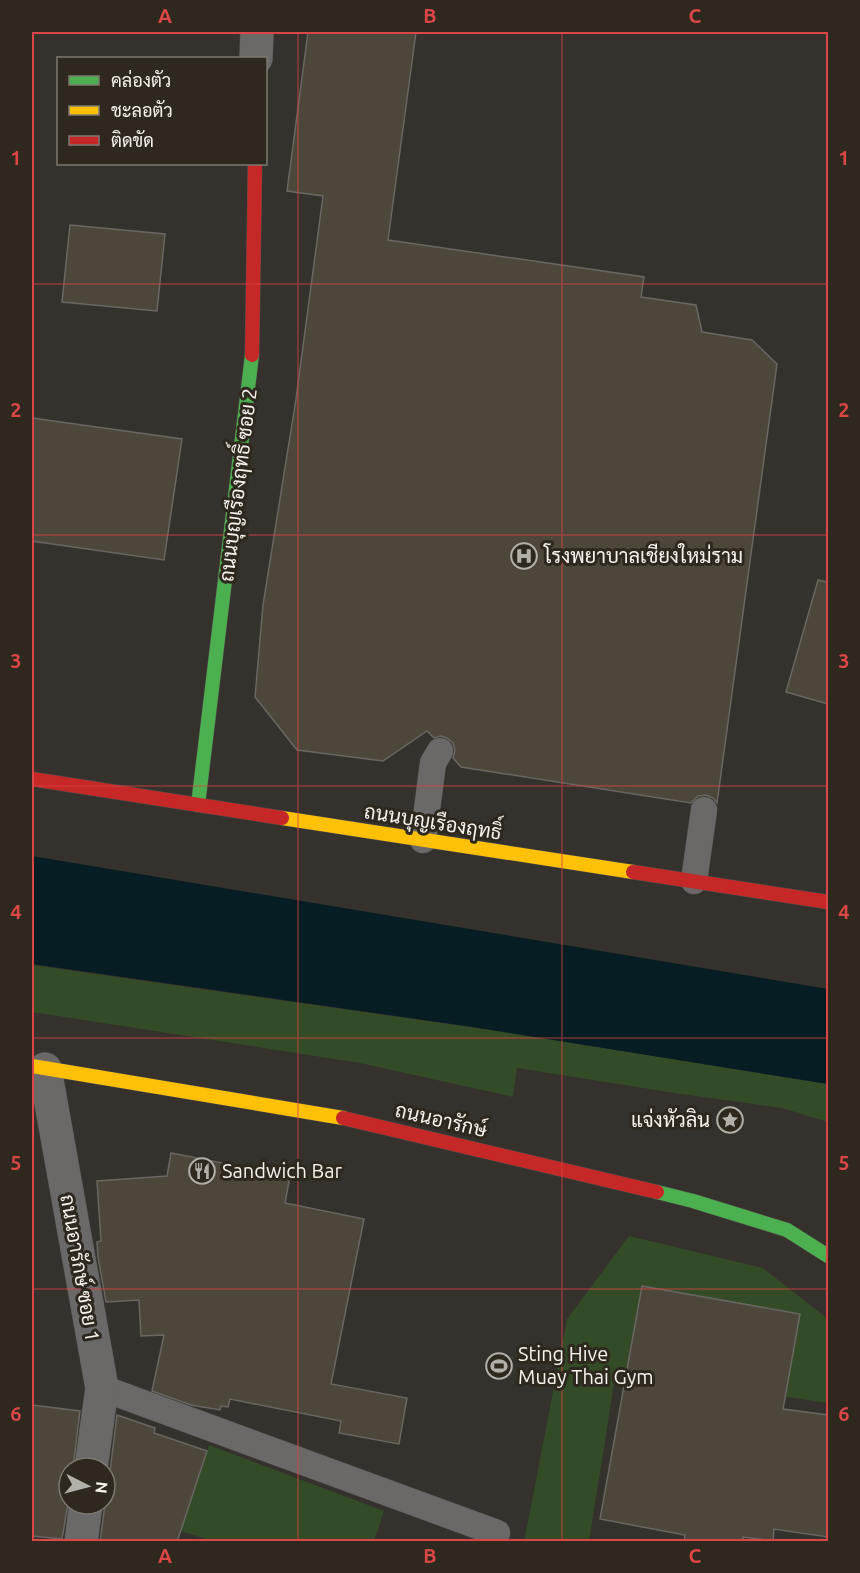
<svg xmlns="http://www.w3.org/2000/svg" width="860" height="1573" font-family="Ubuntu,Sarabun,sans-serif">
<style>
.green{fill:#344b27}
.water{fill:#051d23}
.building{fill:#4d463a;stroke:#6a6662;stroke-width:1.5}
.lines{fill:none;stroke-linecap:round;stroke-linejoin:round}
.lane-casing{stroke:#53504c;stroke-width:27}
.street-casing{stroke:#53504c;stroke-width:34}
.fast-casing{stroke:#53504c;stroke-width:15}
.slow-casing{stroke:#53504c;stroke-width:15}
.jam-casing{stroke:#53504c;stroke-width:15}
.lane{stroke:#6b6868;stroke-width:26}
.street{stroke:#6b6868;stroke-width:33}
.fast{stroke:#4caf50;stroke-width:14}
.slow{stroke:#ffc107;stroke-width:14}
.jam{stroke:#c62828;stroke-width:14}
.grid{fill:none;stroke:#db4646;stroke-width:1.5;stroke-opacity:0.55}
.labels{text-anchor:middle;stroke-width:6;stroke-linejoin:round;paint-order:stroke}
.street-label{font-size:20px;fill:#f7f3ed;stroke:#2e281f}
.poi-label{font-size:20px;fill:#f7f3ed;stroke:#2e281f;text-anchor:start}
.neatline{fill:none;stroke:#db4646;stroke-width:2}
.grid-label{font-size:20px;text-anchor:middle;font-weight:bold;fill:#db4646}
</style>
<rect width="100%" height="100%" fill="#35312c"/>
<!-- green -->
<g class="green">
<path d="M32,965l466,66 330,53v38l-46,-14 -101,-14 -164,-26 -4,29 -153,-34 -328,-51z"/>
<path d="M629,1236l134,32 65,51v84l-212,-31 -27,169 -65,1 43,-223z"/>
<path d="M209,1445l175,66 -10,30h-168v-2l-25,-8z"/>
</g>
<!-- water -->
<path class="water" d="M32,856l796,133v95l-362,-58 -434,-62z"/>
<!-- building -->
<g class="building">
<path d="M308,32h108l-28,208 256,37 -3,20 55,8 6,27 50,8 25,24 -60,439 -4,-5 -7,-3 -8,1 -7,7 -230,-36 -8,-9 2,-8 -2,-7 -6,-5 -6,-2 -7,2 -7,-7 -44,30 -86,-11 -42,-53 8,-92 33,-206 27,-203 -36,-5z"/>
<path d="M70,225l95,9 -8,77 -95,-9z"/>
<path d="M32,418l150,21 -18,121 -132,-19z"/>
<path d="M818,580l10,2v122l-42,-12z"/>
<path d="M171,1153l119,23 -5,27 79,16 -33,165 76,14 -8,46 -60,-11 2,-12 -111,-22 -2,8 -7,-1 -1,4 -29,-5 -39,-14 12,-56 -23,1 -2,-36 -33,2 -8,-45 -1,-15 4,-1 -4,-60 70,-5z"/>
<path d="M642,1286l158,28 -17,95 45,6v122l-54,-8 -1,12 -30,-4v5h-59l1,-7 -85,-16z"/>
<path d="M32,1405l48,6 -7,57h-4v30l-7,41 -30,-3z"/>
<path d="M117,1415l38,13 -1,5 53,18 -30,91h-77l5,-38v-24l5,-9z"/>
</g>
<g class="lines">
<!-- lane casing -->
<g class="lane-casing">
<g id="lane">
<path d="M423,840l10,-77 7,-12"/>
<path d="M694,881l10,-71"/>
<path d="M102,1388l395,145"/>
</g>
</g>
<!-- street casing -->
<g class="street-casing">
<g id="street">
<path d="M256,58l1,-26"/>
<path d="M45,1069l57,319 -11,80"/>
<path d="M81,1542l5,-38"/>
</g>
</g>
<!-- fast casing -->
<g class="fast-casing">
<g id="fast">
<path d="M198,805l54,-450"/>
<path d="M657,1192l36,9 94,29 41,26"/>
</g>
</g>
<!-- slow casing -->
<g class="slow-casing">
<g id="slow">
<path d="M282,818l351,54"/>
<path d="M32,1066l311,52"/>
</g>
</g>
<!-- jam casing -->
<g class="jam-casing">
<g id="jam">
<path d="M252,355l3,-191"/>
<path d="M32,779l250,39"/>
<path d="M633,872l195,30"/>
<path d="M343,1118l314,74"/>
</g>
</g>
<!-- lane -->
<use href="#lane" class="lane"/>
<!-- street -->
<use href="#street" class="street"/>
<!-- fast -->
<use href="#fast" class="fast"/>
<!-- slow -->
<use href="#slow" class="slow"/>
<!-- jam -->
<use href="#jam" class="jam"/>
</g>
<!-- grid -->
<path class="grid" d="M298,32v1510M562,32v1510M32,284h796M32,535h796M32,786h796M32,1038h796M32,1289h796"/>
<!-- icons -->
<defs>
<g id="hospital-ring" transform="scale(1.35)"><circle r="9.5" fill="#2e281f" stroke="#b3afa9" stroke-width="1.5"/><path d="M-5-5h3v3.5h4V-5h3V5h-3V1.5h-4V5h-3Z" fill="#b3afa9"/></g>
<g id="sight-ring" transform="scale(1.35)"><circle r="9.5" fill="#2e281f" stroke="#b3afa9" stroke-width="1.5"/><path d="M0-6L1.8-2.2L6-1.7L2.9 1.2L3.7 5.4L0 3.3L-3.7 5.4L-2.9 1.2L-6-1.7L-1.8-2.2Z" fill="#b3afa9"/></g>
<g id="restaurant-ring" transform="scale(1.35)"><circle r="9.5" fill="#2e281f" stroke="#b3afa9" stroke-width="1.5"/><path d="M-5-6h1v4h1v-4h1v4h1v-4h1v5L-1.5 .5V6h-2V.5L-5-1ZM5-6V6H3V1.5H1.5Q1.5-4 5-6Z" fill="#b3afa9"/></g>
<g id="stadium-ring" transform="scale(1.35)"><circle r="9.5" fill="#2e281f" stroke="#b3afa9" stroke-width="1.5"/><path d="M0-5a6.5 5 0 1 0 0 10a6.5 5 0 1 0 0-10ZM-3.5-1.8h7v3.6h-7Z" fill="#b3afa9"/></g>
</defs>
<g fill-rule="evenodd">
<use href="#hospital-ring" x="524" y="556"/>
<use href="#sight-ring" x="730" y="1120"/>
<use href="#restaurant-ring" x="202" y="1171"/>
<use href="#stadium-ring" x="499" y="1366"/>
</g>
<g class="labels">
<!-- street labels -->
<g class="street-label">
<text transform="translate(238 485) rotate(-83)" y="7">ถนนบุญเรืองฤทธิ์ ซอย 2</text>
<text transform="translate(433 822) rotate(9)" y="7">ถนนบุญเรืองฤทธิ์</text>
<text transform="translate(441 1120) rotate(13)" y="7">ถนนอารักษ์</text>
<text transform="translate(80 1268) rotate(80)" y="7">ถนนอารักษ์ ซอย 1</text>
</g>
<!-- poi labels -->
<g class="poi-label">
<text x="544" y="563">โรงพยาบาลเชียงใหม่ราม</text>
<text x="710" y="1127" text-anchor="end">แจ่งหัวลิน</text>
<text x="222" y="1178">Sandwich Bar</text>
<text x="518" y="1361">Sting Hive<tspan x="518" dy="23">Muay Thai Gym</tspan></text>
</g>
</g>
<!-- border -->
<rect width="860" height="1573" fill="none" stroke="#2e281f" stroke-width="66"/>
<!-- legend -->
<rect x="57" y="57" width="210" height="108" fill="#2e281f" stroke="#7e7971" stroke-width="1.5"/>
<rect x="69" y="76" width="30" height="9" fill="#4caf50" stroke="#7e7971" stroke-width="1.5"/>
<text x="111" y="87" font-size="18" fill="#f7f3ed">คล่องตัว</text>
<rect x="69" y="106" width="30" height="9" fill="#ffc107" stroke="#7e7971" stroke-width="1.5"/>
<text x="111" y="117" font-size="18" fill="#f7f3ed">ชะลอตัว</text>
<rect x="69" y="136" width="30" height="9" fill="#c62828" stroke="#7e7971" stroke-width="1.5"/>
<text x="111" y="147" font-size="18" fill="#f7f3ed">ติดขัด</text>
<!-- north arrow -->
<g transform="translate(87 1486) rotate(96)"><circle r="28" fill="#2e281f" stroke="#7e7971" stroke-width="1.5"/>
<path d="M0-4.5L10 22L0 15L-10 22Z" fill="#b3afa9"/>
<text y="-9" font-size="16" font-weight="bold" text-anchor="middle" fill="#f7f3ed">N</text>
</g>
<rect x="33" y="33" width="794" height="1507" class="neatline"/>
<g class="grid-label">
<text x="165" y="23">A</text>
<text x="430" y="23">B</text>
<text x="695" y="23">C</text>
<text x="16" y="165">1</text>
<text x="844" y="165">1</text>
<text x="16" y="417">2</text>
<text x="844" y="417">2</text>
<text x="16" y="668">3</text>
<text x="844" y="668">3</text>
<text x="16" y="919">4</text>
<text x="844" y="919">4</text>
<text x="16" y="1170">5</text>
<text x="844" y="1170">5</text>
<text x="16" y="1421">6</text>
<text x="844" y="1421">6</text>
<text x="165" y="1563">A</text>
<text x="430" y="1563">B</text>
<text x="695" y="1563">C</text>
</g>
</svg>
